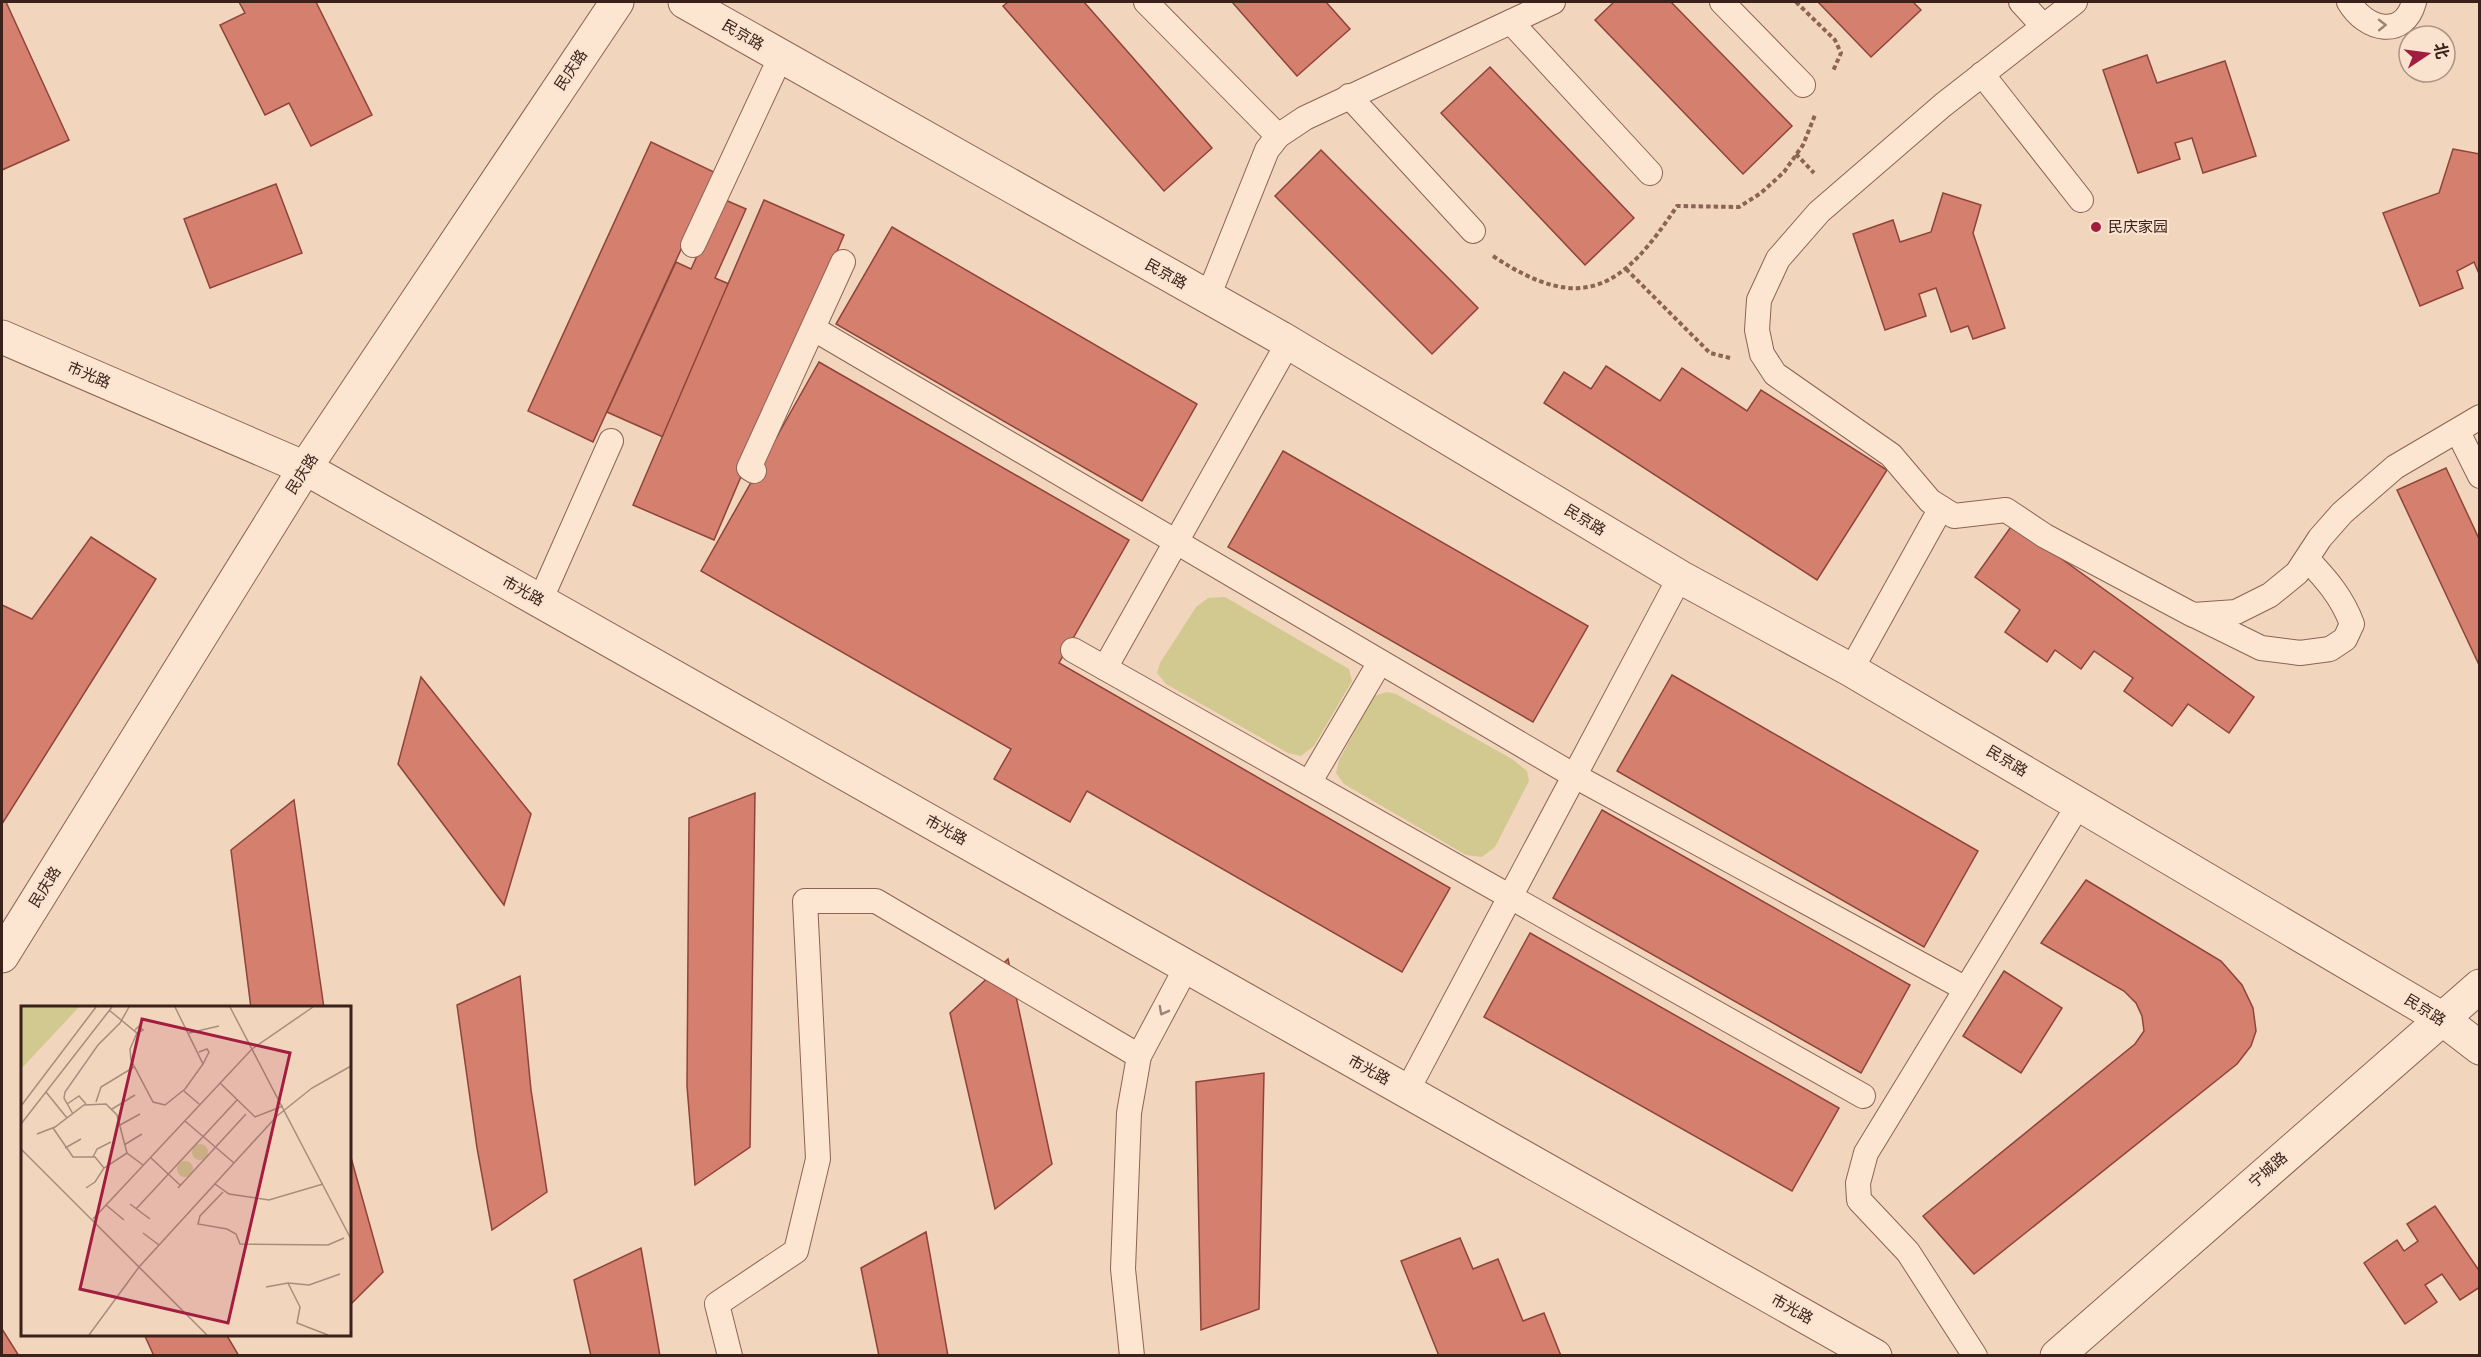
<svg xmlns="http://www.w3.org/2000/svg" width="2481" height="1357" font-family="'Playfair Display','Noto Sans SC',serif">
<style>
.green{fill:#d2c990}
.building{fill:#d57f6f;stroke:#8e4438;stroke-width:1.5}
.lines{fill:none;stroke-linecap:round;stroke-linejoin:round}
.service-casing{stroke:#8c6454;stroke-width:26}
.minor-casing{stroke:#8c6454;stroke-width:35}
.tertiary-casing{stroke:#8c6454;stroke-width:35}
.path{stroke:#8c6454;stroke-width:4;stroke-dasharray:4.5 3;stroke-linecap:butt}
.service{stroke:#fce5d1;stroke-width:24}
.minor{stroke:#fce5d1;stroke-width:33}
.tertiary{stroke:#fce5d1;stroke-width:33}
.oneway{stroke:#9b8476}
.poi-dot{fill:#a21e40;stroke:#f9e2ce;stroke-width:2}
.labels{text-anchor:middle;stroke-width:4.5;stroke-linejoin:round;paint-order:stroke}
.street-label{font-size:15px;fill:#3a221b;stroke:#f9e2ce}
.poi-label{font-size:15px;fill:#3a221b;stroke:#f9e2ce;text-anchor:start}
.inset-road{fill:none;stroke:#a88d7c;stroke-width:1.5}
.view{fill:#a21e40;fill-opacity:0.15;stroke:#a21e40;stroke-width:3}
.inset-edge{fill:none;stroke:#3a221b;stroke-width:3}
</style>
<rect width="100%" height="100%" fill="#f2d5bd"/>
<!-- green -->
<g class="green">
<path d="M1225,597l124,72 3,12 -38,65 -13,10 -13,-3 -122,-69 -9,-11 3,-10 36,-56 12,-9z"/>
<path d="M1387,692l9,2 116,65 15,12 2,10 -34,66 -13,10 -16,-2 -122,-71 -8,-11 3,-13 35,-64z"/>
</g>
<!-- building -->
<g class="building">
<path d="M2,2h4l63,138 -67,30z"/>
<path d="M239,2h77l56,113 -61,31 -22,-43 -24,12 -45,-90 25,-12z"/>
<path d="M1008,2h76l128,146 -48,43 -161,-185z"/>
<path d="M1232,2h94l24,27 -53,47z"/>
<path d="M1614,2h57l121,124 -49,48 -148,-154z"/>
<path d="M1818,2h95l8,8 -50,47z"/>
<path d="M2147,55l10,28 68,-22 31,95 -53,17 -11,-35 -17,5 5,16 -42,14 -35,-103z"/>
<path d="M1490,67l144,151 -49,47 -144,-152z"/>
<path d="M651,142l65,31 -123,269 -65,-31z"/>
<path d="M2453,149l27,5v122l-6,-14 -17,9 6,17 -43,18 -37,-93 56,-20z"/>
<path d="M1321,150l157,158 -46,46 -157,-158z"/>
<path d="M276,184l26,69 -92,35 -26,-69z"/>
<path d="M1943,193l38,12 -8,28 32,95 -32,11 -5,-13 -17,6 -15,-44 -17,6 7,22 -41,14 -32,-96 40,-14 7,22 31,-10z"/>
<path d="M723,199l23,10 -31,69 14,6 -66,153 -56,-25 69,-150 15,7z"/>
<path d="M764,200l80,35 -130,305 -81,-35z"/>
<path d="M892,227l305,177 -55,97 -306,-177z"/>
<path d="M819,362l310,178 -70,123 391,225 -48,84 -315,-181 -17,31 -76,-43 17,-30 -310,-178z"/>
<path d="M1606,366l54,35 22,-33 65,43 14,-21 126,80 -70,110 -273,-177 20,-31 27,17z"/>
<path d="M1283,451l305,175 -55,96 -305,-175z"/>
<path d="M2446,468l34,73v126l-83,-177z"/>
<path d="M2013,524l241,173 -25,36 -41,-29 -16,22 -48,-35 9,-13 -39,-27 -13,18 -26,-19 -8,12 -42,-30 15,-22 -45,-33z"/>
<path d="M91,537l65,42 -154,245v-219l30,14z"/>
<path d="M1672,675l306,176 -54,96 -307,-176z"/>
<path d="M421,677l110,137 -27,91 -106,-141z"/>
<path d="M755,793l-5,354 -55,38 -8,-99 2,-268z"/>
<path d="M294,800l30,208h-73l-20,-158z"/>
<path d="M1602,810l308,175 -49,88 -308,-175z"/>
<path d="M2086,880l135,81 21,24 11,23 3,23 -5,15 -14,18 -263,210 -51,-58 212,-172 9,-13 -2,-15 -6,-13 -12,-12 -83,-48z"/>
<path d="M1530,933l309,175 -47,83 -308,-174z"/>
<path d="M1008,959l44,205 -57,45 -45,-196z"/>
<path d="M2004,971l58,37 -41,65 -58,-37z"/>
<path d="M520,976l11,114 16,102 -55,38 -15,-82 -20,-143z"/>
<path d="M1264,1073l-5,236 -58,21 -5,-248z"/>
<path d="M350,1154l33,118 -33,33z"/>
<path d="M2435,1206l45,66v15l-20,13 -18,-26 -17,11 12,17 -32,22 -41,-61 33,-23 7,11 14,-10 -11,-17z"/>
<path d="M926,1232l22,124h-69l-18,-88z"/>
<path d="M1460,1238l13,31 25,-10 25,62 21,-8 17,43h-122l-38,-95z"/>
<path d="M641,1248l19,108h-69l-17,-76z"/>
<path d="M2,1329l17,27h-17z"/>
<path d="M144,1334h82l13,22h-85z"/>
</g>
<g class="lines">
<!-- service casing -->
<g class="service-casing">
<g id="service">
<path d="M1146,2l132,134"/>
<path d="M1722,2l81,83"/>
<path d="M2021,2l22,24"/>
<path d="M2075,2l-132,103 -124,107 -41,47 -19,41 -2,30 5,24 13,20 116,81 39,46 24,15 52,-6 39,26 148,79 43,-3 34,-17 27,-22 23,-35 22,-25 53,-46 85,-50"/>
<path d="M2349,2c17,29 55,37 65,0"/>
<path d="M1511,22l139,151"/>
<path d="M1982,74l99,126"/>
<path d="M1349,96l124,135"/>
<path d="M693,245l88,-189"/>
<path d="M1208,297l59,-147 11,-14 27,-18 248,-116"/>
<path d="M814,329l759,446 393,214"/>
<path d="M2458,432l22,44"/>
<path d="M754,471l-5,-3 94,-206"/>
<path d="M540,601l71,-160"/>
<path d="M2196,616l65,32 39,5 30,-4 15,-10 7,-15c-10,-27 -26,-45 -45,-65"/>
<path d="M1073,650l790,446"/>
<path d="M1105,668l183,-325"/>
<path d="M1851,670l90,-162"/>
<path d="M1309,783l71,-121"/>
<path d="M1407,1091l273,-514"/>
<path d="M730,1356l-13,-52 79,-53 22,-92 -13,-258h71l263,155"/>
<path d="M1132,1356l-9,-87 6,-156 10,-57 48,-90"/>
<path d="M1975,1356l-67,-104 -49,-52 -1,-17 8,-30 213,-349"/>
</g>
</g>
<!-- minor casing -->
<g class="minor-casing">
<path id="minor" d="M685,2l596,336 399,239 171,93 590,348 39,30"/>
</g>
<!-- tertiary casing -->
<g class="tertiary-casing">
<g id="tertiary">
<path d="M2,337l303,131 1570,888"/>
<path d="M2,956l303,-488 312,-466"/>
<path d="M2057,1356l423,-370"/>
</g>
</g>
<!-- path -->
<g class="path">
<path d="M1796,2l39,38 6,13 -8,18"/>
<path d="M1796,154l18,19"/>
<path d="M1493,256c90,60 130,32 184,-50l62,1 22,-14 23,-21 19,-27 12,-30"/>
<path d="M1626,269l84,84 20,5"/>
</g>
<!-- service -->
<use href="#service" class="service"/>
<!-- minor -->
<use href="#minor" class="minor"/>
<!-- tertiary -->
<use href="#tertiary" class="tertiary"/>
</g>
<!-- one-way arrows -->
<defs><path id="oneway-chevron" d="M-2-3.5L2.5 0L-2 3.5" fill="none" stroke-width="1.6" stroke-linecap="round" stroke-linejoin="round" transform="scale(1.5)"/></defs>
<g class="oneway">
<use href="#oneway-chevron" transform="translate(2382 25) rotate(-1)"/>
<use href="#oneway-chevron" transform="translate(1163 1011) rotate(118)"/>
</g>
<!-- markers -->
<circle class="poi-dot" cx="2096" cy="227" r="6"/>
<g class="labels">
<!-- street labels -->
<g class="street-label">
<text transform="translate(743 35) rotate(30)" y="5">民京路</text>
<text transform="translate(571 70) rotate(-56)" y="5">民庆路</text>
<text transform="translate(1166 274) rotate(29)" y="5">民京路</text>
<text transform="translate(89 375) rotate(23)" y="5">市光路</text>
<text transform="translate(302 474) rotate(-57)" y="5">民庆路</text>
<text transform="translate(1585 520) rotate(31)" y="5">民京路</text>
<text transform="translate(523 591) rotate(29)" y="5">市光路</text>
<text transform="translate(2007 761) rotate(31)" y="5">民京路</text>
<text transform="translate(946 830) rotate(29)" y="5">市光路</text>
<text transform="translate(45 887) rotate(-58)" y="5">民庆路</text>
<text transform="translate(2425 1010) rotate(32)" y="5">民京路</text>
<text transform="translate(1369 1070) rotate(29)" y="5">市光路</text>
<text transform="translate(2268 1170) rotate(-41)" y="5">宁城路</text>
<text transform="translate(1792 1309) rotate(29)" y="5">市光路</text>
</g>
<!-- poi labels -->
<g class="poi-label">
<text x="2108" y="232">民庆家园</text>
</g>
</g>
<!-- overview -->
<g transform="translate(21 1006)">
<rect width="330" height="330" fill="#f2d5bd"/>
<path d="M0,1h58l-58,62zM171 146a8 8 0 1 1 16 0a8 8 0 1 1-16 0ZM156 163a8 8 0 1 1 16 0a8 8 0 1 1-16 0Z" fill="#d2c990"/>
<path class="inset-road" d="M209,1l121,232M88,4l28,23 6,-3 -4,-4 -4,4M116,27l-7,16 1,11 22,42 12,3 20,-16 18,-25 -28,-57M168,27l30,-7M178,46l8,-3 2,3 -7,14M199,77l35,34 28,-11M163,85l15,13M25,86l21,26M75,96l5,-15 33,-20M46,98l12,-8 7,8M0,100l75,-99M91,103l23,-14M52,108l-9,-16 1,-6 33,-47 22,-22 9,-16M164,115l49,42M0,118l91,-117M99,119l20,-11M32,122l20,29h22l9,11M16,128l18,-7 29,-22 22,-1 11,11 10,38 16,12M103,139l18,-11M44,142l16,-9M0,143l186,186M72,151l4,-8 14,-7M129,151l30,28M194,178l14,10 40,6 54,-16M65,182l9,-6 9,-14 23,-15M157,182l68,-74M202,186l-23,24 -2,8 29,5 9,5 4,10 88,1 16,-7M109,198l20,15M85,199l18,15M115,203l101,-109M72,213l159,-170 61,-42M122,227l16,12M267,277l12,24 -3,16 31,12M245,281l22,-4 21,2 31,-11M68,329l50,-68 138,-151 35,-28 39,-22"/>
<path class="view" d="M121,13l148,34 -62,270 -148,-34z"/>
<rect width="330" height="330" class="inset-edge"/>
</g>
<!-- border -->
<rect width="2481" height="1357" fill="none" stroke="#3a221b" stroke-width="6"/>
<!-- north arrow -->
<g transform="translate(2427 54) rotate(77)"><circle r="28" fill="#f9e2ce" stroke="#ad9586" stroke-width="1.5"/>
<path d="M0-4.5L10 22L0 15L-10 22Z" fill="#a21e40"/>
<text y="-9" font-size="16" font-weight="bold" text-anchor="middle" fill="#3a221b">北</text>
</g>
</svg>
